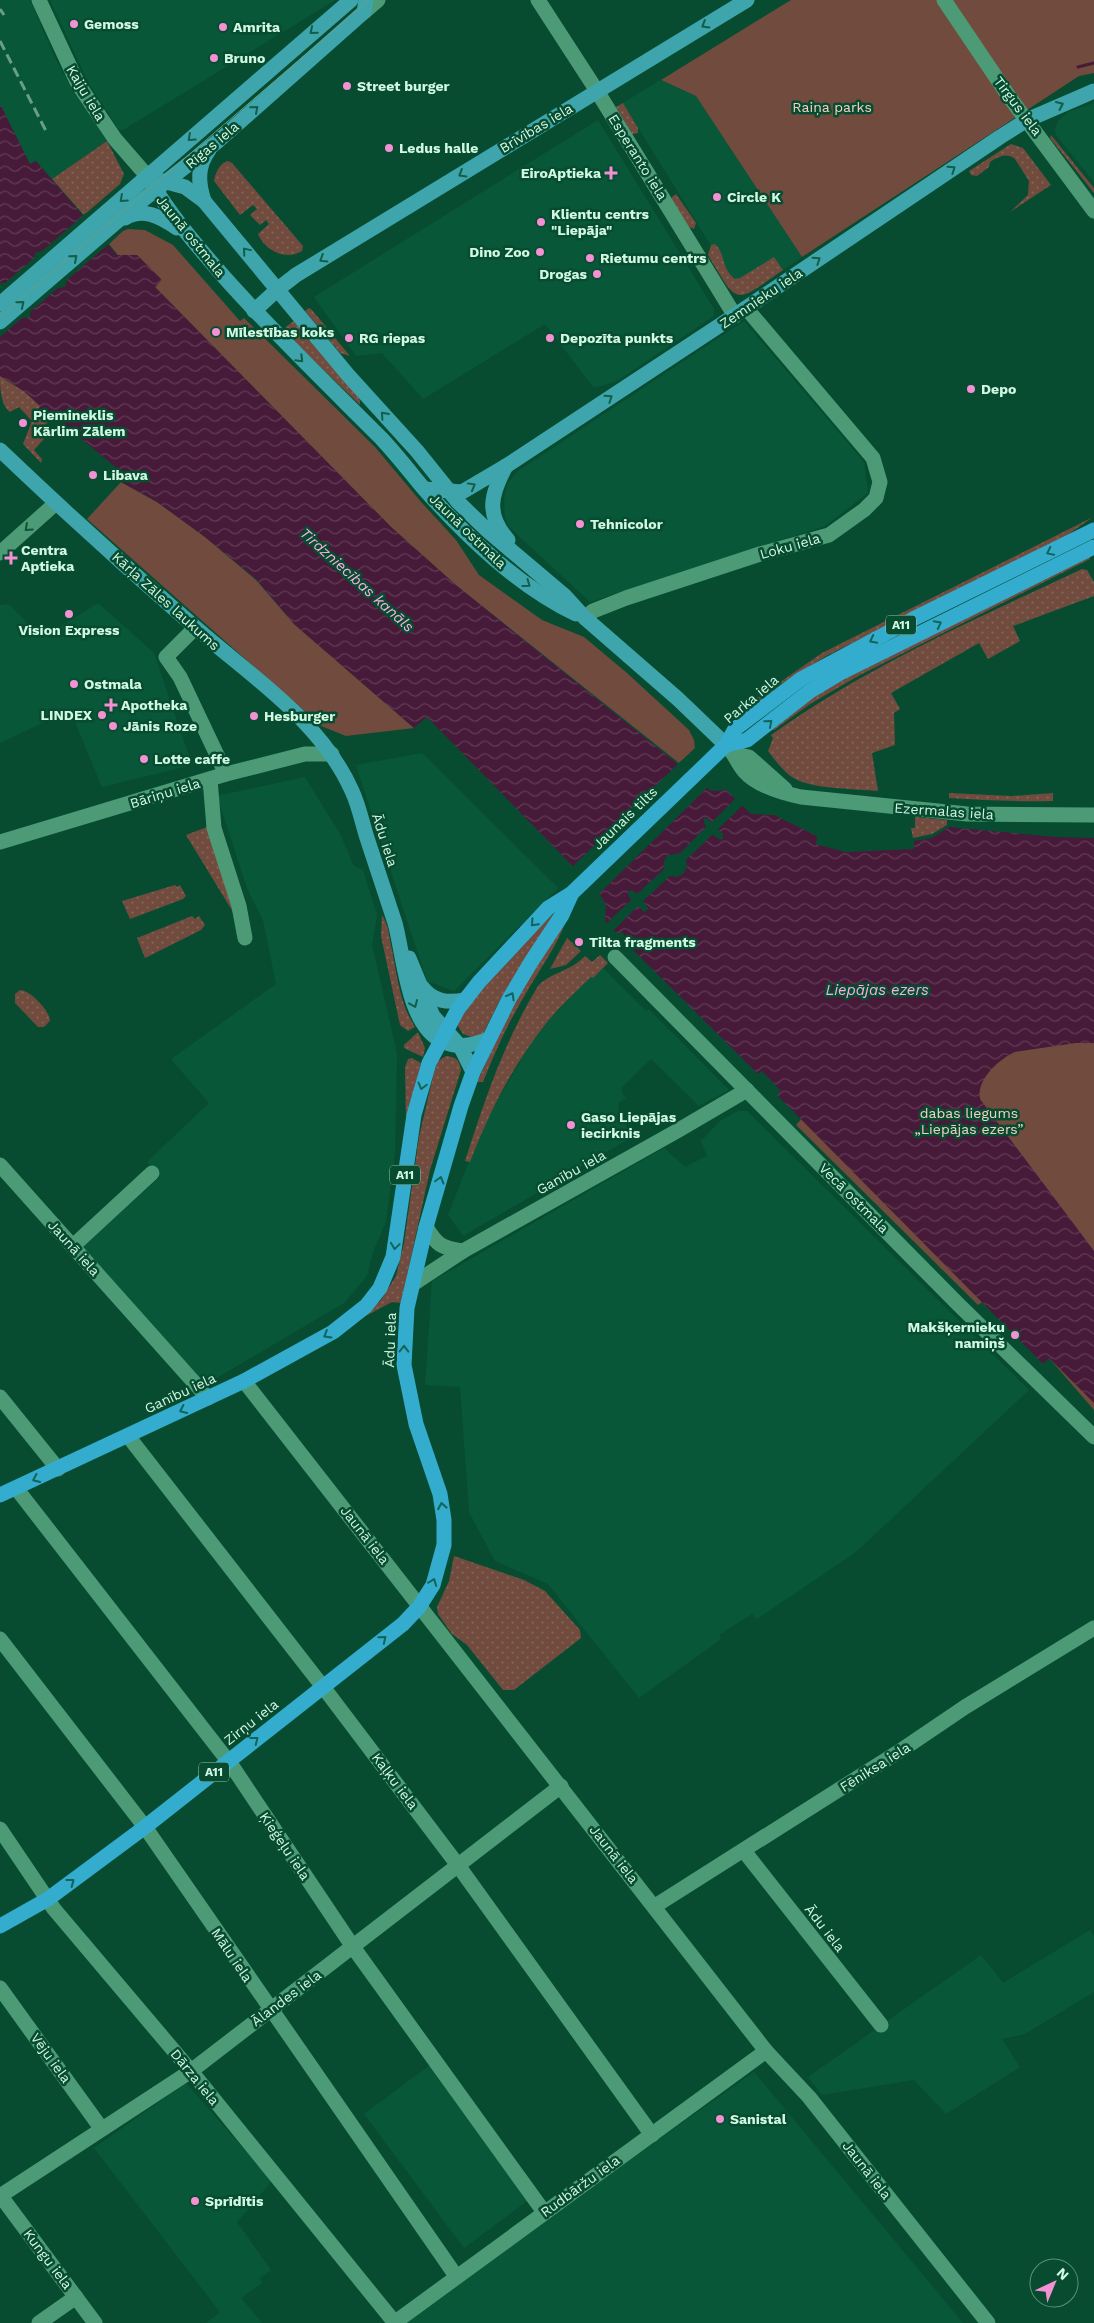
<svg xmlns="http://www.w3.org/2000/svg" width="1094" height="2323" font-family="'Work Sans',sans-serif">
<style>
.built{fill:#095739}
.grass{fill:url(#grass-dots)}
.park{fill:#714b3d}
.water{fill:url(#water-waves)}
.pier{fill:#074c31}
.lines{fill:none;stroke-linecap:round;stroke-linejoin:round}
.stream{stroke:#471a39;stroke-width:3}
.minor{stroke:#4c9b76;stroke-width:15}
.major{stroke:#3da5ab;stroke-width:15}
.highway{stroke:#33acce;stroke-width:15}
.tram{stroke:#699f87;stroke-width:1}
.rail{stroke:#699f87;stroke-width:3;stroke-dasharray:10 5;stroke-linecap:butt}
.oneway{stroke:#125e49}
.oneway2{stroke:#0e5438}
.oneway3{stroke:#126458}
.poi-dot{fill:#f491d3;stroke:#074c31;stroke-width:2}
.labels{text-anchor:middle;stroke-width:5;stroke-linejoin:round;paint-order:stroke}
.shield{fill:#074c31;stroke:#94c4ad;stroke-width:1}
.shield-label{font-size:12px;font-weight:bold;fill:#d1f8e2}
.poi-label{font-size:14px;font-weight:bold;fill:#d1f8e2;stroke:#074c31;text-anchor:start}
.street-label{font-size:14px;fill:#d1f8e2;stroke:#074c31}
.park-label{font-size:14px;fill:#f4d0c3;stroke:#074c31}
.water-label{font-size:15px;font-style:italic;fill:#fdaee1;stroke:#074c31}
</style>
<defs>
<pattern id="grass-dots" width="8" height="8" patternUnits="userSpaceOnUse" patternTransform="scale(1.25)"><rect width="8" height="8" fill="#714b3d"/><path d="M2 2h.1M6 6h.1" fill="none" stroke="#846659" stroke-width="1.8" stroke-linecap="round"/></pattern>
<pattern id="water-waves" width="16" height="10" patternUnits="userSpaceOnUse" patternTransform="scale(1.25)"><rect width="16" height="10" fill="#471a39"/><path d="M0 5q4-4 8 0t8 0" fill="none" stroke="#603c55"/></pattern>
</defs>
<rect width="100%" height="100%" fill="#074c31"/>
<!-- built -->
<g class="built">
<path d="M0,0h30l24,56 17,32 36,53 -55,38 -16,-18 -6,3 -30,-60z"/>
<path d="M50,0h285l-212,130h-4l-31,-48z"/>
<path d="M660,80l36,16 106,161 -52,36 -7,2 -9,-12 -111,-180z"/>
<path d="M1094,103v79l-38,-47 -1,-6 3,-8 10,-9z"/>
<path d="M598,120l116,189v7l-97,65 -23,7 -49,-64 -122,75 -41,-46 -26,3 -42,-59z"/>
<path d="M744,321l120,141 4,31 -43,33 -235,76 -81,-75 -4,-10 -1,-17 3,-16 11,-13z"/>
<path d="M98,603l56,50 38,112 -90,22 -32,-77 -70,33v-138l9,-1 33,34z"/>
<path d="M422,753l136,135 -104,103 -27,-10 -71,-216z"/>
<path d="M305,777l35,57 14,32 9,4 14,45 -5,30 25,108 -2,101 -9,68 -13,30 -6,24 -23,27 -141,83 -123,-137 80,-72 -13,-15 62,-59 -38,-44 105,-75 -13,-64 -15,-29 -31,-95z"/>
<path d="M603,968l43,43 3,-2 80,81 -30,16 -48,-47 -29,28v6l4,6 -7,3v10l13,25 -169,99 -15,-21 35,-89 46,-80 20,-26 42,-44 2,2z"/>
<path d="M738,1111h9l282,279 -173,162 -99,67 -5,-5 -33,21 2,4 -82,59 -91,-114 -53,-23 -26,-49 -9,-125 -35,-2 7,-104 232,-133 21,19 22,-11 -6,-15 19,-20z"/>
<path d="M1090,1930l4,6v56l-69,42 -23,5 18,28 -74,47 -32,-34 -92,15 -14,-18 173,-122 22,28z"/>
<path d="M434,2062l100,134 -70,52 -100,-134z"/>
<path d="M754,2072l209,251h-560l197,-142z"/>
<path d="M186,2083l86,98 -35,41 34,48 -11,8 2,5 -21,15 21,25h-56l14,-11 -126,-164z"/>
</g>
<!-- grass -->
<g class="grass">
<path d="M623,103l15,25v5l-6,1 -16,-27z"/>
<path d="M1051,135l43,53v5l-44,-55z"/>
<path d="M107,141l17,33 -4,10 -36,31 -32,-36z"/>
<path d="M1011,144l12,4 28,37 -41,27 18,-17 1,-14 -14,-22c-9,-7 -17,-2 -25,3l-1,5 -12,9 -6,-1 -2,-4z"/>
<path d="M228,161l4,2 71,83 -1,5c-16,10 -37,0 -44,-17l11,-10 -3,-4 -6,5 -10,-10 7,-6 -4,-4 -13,10 -26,-34c1,-8 6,-18 14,-20z"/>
<path d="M676,194l20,29 -2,6 -5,-2 -17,-27v-3z"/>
<path d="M715,244c11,10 6,25 20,35l5,-1 34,-21 9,13c-49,34 -44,37 -75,-15l3,-10z"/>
<path d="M309,308l3,2 38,46 -10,-3 -35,-42z"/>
<path d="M295,320l61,74 4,6v5l-78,-75z"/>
<path d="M0,372l6,8 19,12 16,14 -3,4 11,11 -4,4 7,5 -18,20 8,9 -1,4 -18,-19 9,-23 -13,-14 -9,5c-10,-7 -10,-27 -10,-40z"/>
<path d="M1093,517l-30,21 -235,117 -44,27 -32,24 -2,-3 72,-50z"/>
<path d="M1090,556v3l-230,116 -50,29 -36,26 -3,-1 35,-27 37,-23z"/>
<path d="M1082,569l5,1 7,12v14l-81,30 7,15 -32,18 -9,-16 -88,50 9,16 -6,4 1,32 -23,8 6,38c-21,-2 -70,-2 -86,-14 -9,-6 -18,-18 -24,-26l5,-13 -2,-3c96,-69 205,-116 311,-166z"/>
<path d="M949,793l62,3 42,-3v8c-35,1 -69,-1 -104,-3z"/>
<path d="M915,817l32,3v5l-15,9 -19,4 -2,-10h4z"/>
<path d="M207,827l29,90 -50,-82z"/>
<path d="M175,885l2,2 3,-2 6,11 -3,3 -53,20 -8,-18z"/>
<path d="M555,912l-54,86 -18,36 -9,4 -11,-4 -7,-11 39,-51z"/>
<path d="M382,915c6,9 7,20 9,30 6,28 8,58 24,82l-7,4 -8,-6 -19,-89z"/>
<path d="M192,916l3,3 4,-3 6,9 -4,5 -56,28 -8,-20z"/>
<path d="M566,921c-10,27 -27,49 -41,74 -17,28 -30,57 -42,87h-6l40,-86z"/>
<path d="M567,938l14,13 -15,14 -16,4z"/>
<path d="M600,955l8,8 -15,15 -2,-1c-14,14 -30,28 -43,44 -34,42 -59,91 -78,141l-5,-1c20,-62 39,-119 73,-175 13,-14 32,-14 47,-30l7,6z"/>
<path d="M20,990c10,0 30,21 30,31l-6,6h-6l-23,-24v-9z"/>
<path d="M418,1032l7,16 -2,9 -19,-9v-3z"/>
<path d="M446,1056c11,1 13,4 15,14l-31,100 -29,133 -9,-1 -32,17 21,-19 15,-24 8,-33 15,-106 15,-65 4,-11z"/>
<path d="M412,1058l9,5 -15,59 -1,-55 3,-8z"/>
<path d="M454,1556l70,24 21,11 35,39 1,8 -67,52h-11l-36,-45 -15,-11 -14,-20 -1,-7 12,-26z"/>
</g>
<!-- park -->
<g class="park">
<path d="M791,0h303v73l-15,3 -277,181 -106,-161 -35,-16z"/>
<path d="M128,229l17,1 28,15 67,76 4,-3 131,129 47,56 34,37 23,35 63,45 42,17 43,36 62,57 5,10 1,8 -16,15 -222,-177 -66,-59 -236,-240 6,-7 -24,-25h-19l-9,-11 14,-13z"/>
<path d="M121,482l36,20 48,35 51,43 38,44 120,104 -68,8 -25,-10 -234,-207z"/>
<path d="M1094,885v525l-45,-52 -67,-56 -4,3 -182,-180 218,-237z"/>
</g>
<!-- water -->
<path class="water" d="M0,104l30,60 6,-3 81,94h20l25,25 -7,7 236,240 66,59 254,205 15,-1 25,24 23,1 43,21 -1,8 29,8 69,-3v-8l18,-3 17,-11 107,10 38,1v205h-18l-61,9c-16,7 -39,28 -35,47l114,152v152l-45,-45 -6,6 -266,-269 4,-4 -19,-20 -4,3 -135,-134 2,-4 -3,-4 -6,1 -11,-12 1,-16 -7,-12 -172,-176 -13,11 -120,-104 -38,-45 -51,-42 -48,-35 -36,-20 5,-6 -72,-60 -5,5 -11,-12 2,-3 -15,-14 -25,-16z"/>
<!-- pier -->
<g class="pier">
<path d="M86,213l24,30 -43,37 -2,7 -7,1 -28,24v5l-8,1 -22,19v-54h5l29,-25 2,-6 6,-1z"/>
<path d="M681,761l28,25 -111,109 -26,-28z"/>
<path d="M737,797l7,7 -26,25 5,5v5h-5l-5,-5 -27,26 1,6 -3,7 -7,4 -7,-1 -27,25 6,8 -5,3 -6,-6 -26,26 -7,-7 26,-25 -3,-6v-2l4,-2 5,4 27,-25v-8l4,-6 12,-2 26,-26 -3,-8 3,-1 6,4z"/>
</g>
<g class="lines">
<!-- stream -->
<path class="stream" d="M1078,67l16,-4"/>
<!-- minor -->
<g class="minor">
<path d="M39,0l39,84 37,55 33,38"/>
<path d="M538,0l59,91 138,225"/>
<path d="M944,0l66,98 84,113"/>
<path d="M364,12l14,-12"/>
<path d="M0,553l56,-50"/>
<path d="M585,618l8,-7 33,-13 134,-44 69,-19 35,-25 12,-12 4,-16 -7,-24 -127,-150"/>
<path d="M195,628l-29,29 14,20 46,97"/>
<path d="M726,745c8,8 11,17 18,26 13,15 38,22 57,26l166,17 127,1"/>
<path d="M735,754l14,3 36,32"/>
<path d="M210,779l4,49 25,78 6,32"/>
<path d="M0,842l226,-68 79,-20h27"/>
<path d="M615,957l343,347 136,133"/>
<path d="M0,1165l208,233"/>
<path d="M426,1227c11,18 15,21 37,24"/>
<path d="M73,1246l79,-73"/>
<path d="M413,1284l50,-33 214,-120 70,-41"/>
<path d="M244,1381l522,670 43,46 179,226"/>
<path d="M0,1397l58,72"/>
<path d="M128,1436l202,260 127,168 195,271"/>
<path d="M16,1488l216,278 121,181 191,265"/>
<path d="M0,1639l145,188 311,449"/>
<path d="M0,1829l54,80 137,162 204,252"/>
<path d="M744,1851l137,174"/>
<path d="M655,1906l248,-157 62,-42 129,-79"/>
<path d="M0,1988l101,140"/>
<path d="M0,2195l95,128"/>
<path d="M0,2196l191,-125 370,-285"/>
<path d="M39,2323l37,-26"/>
<path d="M394,2323l372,-272"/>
</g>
<!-- major -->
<g class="major">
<path d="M148,177l37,10 19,14 144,174 69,76 41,51 30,29 77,65 20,22 93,81 48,46"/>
<path d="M148,177c21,37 49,69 77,101 50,56 103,107 156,160 16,17 29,34 44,52 43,48 93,96 151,124"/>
<path d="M204,201c-6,-19 -7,-34 5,-51"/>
<path d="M125,218c18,-11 36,-1 52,10"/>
<path d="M0,304l351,-304"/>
<path d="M254,311l24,-22 18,-14 451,-275"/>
<path d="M0,322l135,-116 83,-65 146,-129 2,-12"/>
<path d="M0,450c64,61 129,120 196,178 56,49 125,93 156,163 7,15 10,31 15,47 9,28 19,57 28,85 9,32 12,102 47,118 16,8 31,4 47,-2"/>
<path d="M506,466c-15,28 -21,48 2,74"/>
<path d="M425,489l37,3 44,-26 240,-158 254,-171 27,-17 67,-29"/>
<path d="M409,958l24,58 27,30 13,26"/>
<path d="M422,987c11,15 26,16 43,13"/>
</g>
<!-- highway -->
<g class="highway">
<path d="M726,745l21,-5 63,-49 30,-18 254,-126"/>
<path d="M0,1495l244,-114 89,-49 33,-26 14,-18 13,-31 21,-142 15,-52 29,-54 21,-27 69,-74 24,-15 154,-148 9,-16 66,-50 112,-60 181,-89"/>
<path d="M0,1926l48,-27 97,-72 258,-203 16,-17 14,-22 11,-40v-25l-4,-26 -24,-70 -12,-59 3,-57 19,-81 35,-121 12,-34 36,-73 22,-37 31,-47 10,-22"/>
</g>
<!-- tram -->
<path class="tram" d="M0,317l369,-317"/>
<!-- rail -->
<g class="rail">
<path d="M0,9l4,6"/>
<path d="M0,41l47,92"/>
</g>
</g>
<!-- one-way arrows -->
<defs><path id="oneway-chevron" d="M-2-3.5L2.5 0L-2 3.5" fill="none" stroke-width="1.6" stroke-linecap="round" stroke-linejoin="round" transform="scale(1.25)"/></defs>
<g class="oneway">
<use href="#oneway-chevron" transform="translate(705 25) rotate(149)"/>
<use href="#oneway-chevron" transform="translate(313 31) rotate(140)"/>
<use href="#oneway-chevron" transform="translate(1060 105) rotate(-24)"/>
<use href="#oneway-chevron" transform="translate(255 109) rotate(-41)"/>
<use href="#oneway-chevron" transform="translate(191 138) rotate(138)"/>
<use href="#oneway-chevron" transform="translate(952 169) rotate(-34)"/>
<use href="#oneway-chevron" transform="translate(462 174) rotate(149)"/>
<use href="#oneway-chevron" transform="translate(123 199) rotate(138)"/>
<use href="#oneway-chevron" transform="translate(246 251) rotate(-130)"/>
<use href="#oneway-chevron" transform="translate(74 258) rotate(-41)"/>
<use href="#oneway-chevron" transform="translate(323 259) rotate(148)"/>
<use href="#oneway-chevron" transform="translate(817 260) rotate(-34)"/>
<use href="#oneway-chevron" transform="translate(21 304) rotate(-40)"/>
<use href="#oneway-chevron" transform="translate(300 359) rotate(45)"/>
<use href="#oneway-chevron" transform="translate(609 398) rotate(-34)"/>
<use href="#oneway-chevron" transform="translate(384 415) rotate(-132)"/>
<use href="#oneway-chevron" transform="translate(472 486) rotate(-29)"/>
<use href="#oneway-chevron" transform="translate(527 584) rotate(36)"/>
<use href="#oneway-chevron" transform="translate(414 1004) rotate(67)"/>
</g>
<use class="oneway2" href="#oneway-chevron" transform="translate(28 528) rotate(138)"/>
<g class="oneway3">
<use href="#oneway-chevron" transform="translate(1050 552) rotate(154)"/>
<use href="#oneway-chevron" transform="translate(938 624) rotate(-27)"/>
<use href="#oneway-chevron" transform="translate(873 640) rotate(153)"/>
<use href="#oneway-chevron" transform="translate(769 723) rotate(-40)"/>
<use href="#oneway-chevron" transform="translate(534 923) rotate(133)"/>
<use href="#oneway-chevron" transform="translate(511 996) rotate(-61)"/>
<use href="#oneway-chevron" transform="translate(422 1086) rotate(105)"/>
<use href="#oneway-chevron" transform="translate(440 1180) rotate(-74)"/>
<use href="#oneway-chevron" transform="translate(395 1246) rotate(98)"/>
<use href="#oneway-chevron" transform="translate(327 1335) rotate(149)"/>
<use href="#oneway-chevron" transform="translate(404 1349) rotate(-89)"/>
<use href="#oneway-chevron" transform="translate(183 1410) rotate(155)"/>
<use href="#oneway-chevron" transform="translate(36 1479) rotate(155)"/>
<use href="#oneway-chevron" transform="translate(442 1506) rotate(-100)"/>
<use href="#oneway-chevron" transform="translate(433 1582) rotate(-69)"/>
<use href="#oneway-chevron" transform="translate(383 1639) rotate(-39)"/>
<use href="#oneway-chevron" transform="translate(255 1740) rotate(-38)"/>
<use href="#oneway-chevron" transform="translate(71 1882) rotate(-37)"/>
</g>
<!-- markers -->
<g class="poi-dot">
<circle cx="74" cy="24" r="5"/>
<circle cx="223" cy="27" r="5"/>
<circle cx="214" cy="58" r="5"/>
<circle cx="347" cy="86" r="5"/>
<circle cx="389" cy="148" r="5"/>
<path d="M608.5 165.5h5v5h5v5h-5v5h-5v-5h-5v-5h5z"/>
<circle cx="717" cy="197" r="5"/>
<circle cx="541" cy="222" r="5"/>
<circle cx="540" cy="252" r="5"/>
<circle cx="590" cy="258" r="5"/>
<circle cx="597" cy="274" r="5"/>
<circle cx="216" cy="332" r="5"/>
<circle cx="349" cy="338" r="5"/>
<circle cx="550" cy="338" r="5"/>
<circle cx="971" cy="389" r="5"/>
<circle cx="23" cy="423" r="5"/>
<circle cx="93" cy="475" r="5"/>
<circle cx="580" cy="524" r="5"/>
<path d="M8.5 550.5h5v5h5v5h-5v5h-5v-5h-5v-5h5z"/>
<circle cx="69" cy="614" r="5"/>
<circle cx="74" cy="684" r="5"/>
<path d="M108.5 697.5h5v5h5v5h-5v5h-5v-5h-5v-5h5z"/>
<circle cx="102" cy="715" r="5"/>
<circle cx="254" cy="716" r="5"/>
<circle cx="113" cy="726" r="5"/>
<circle cx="144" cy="759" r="5"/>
<circle cx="579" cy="942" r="5"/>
<circle cx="571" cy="1125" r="5"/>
<circle cx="1015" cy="1335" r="5"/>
<circle cx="720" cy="2119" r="5"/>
<circle cx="195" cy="2201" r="5"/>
</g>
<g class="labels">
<!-- shield labels -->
<g class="shield">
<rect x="886" y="615.5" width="30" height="19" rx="4"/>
<rect x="390" y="1165.5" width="30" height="19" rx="4"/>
<rect x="199" y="1762.5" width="30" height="19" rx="4"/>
</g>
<g class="shield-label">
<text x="901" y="629">A11</text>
<text x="405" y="1179">A11</text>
<text x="214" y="1776">A11</text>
</g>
<!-- poi labels -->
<g class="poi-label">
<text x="84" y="29">Gemoss</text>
<text x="233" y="32">Amrita</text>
<text x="224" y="63">Bruno</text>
<text x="357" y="91">Street burger</text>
<text x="399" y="153">Ledus halle</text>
<text x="601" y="178" text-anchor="end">EiroAptieka</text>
<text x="727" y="202">Circle K</text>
<text x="551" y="219">Klientu centrs<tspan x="551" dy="16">"Liepāja"</tspan></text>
<text x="530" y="257" text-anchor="end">Dino Zoo</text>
<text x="600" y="263">Rietumu centrs</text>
<text x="587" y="279" text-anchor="end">Drogas</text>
<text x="226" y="337">Mīlestības koks</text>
<text x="359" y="343">RG riepas</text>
<text x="560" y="343">Depozīta punkts</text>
<text x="981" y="394">Depo</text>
<text x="33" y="420">Piemineklis<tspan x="33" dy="16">Kārlim Zālem</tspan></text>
<text x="103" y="480">Libava</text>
<text x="590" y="529">Tehnicolor</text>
<text x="21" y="555">Centra<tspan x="21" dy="16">Aptieka</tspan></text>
<text x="69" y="635" text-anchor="middle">Vision Express</text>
<text x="84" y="689">Ostmala</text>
<text x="121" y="710">Apotheka</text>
<text x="92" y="720" text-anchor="end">LINDEX</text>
<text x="264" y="721">Hesburger</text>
<text x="123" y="731">Jānis Roze</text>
<text x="154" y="764">Lotte caffe</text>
<text x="589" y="947">Tilta fragments</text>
<text x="581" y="1122">Gaso Liepājas<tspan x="581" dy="16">iecirknis</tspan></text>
<text x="1005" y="1332" text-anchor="end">Makšķernieku<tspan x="1005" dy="16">namiņš</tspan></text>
<text x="730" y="2124">Sanistal</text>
<text x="205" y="2206">Sprīdītis</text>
</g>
<!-- street labels -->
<g class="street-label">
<text transform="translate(86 93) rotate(59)" y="5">Kaiju iela</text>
<text transform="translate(1018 106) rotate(53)" y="5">Tirgus iela</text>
<text transform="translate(536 128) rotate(-31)" y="5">Brīvības iela</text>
<text transform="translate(212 145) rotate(-40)" y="5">Rīgas iela</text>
<text transform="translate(638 157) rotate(58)" y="5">Esperanto iela</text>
<text transform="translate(191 236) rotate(51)" y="5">Jaunā ostmala</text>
<text transform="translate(761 298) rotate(-34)" y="5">Zemnieku iela</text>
<text transform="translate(468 531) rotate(44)" y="5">Jaunā ostmala</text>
<text transform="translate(790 546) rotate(-16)" y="5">Loku iela</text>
<text transform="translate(166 601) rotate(42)" y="5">Kārļa Zāles laukums</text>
<text transform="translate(751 699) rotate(-40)" y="5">Parka iela</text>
<text transform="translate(165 793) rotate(-17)" y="5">Bāriņu iela</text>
<text transform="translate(944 811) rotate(4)" y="5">Ezermalas iela</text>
<text transform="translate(625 818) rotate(-44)" y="5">Jaunais tilts</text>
<text transform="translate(385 840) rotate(72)" y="5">Ādu iela</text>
<text transform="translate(571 1172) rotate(-29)" y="5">Ganību iela</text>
<text transform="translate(854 1198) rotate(45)" y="5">Vecā ostmala</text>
<text transform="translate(74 1248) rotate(48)" y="5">Jaunā iela</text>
<text transform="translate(390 1340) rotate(-88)" y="5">Ādu iela</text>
<text transform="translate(180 1393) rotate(-25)" y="5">Ganību iela</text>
<text transform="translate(365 1535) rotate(52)" y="5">Jaunā iela</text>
<text transform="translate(251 1722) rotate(-38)" y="5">Zirņu iela</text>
<text transform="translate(875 1767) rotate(-32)" y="5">Fēniksa iela</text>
<text transform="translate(395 1781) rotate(53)" y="5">Kaļķu iela</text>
<text transform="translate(285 1846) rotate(56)" y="5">Ķieģeļu iela</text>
<text transform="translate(614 1854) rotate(52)" y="5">Jaunā iela</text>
<text transform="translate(825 1928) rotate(52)" y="5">Ādu iela</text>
<text transform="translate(232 1955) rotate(56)" y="5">Mālu iela</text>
<text transform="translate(286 1998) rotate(-37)" y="5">Ālandes iela</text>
<text transform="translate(51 2058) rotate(54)" y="5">Vēju iela</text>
<text transform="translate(195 2077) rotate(51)" y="5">Dārza iela</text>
<text transform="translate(867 2170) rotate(52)" y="5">Jaunā iela</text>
<text transform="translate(580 2186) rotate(-36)" y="5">Rudbāržu iela</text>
<text transform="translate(48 2259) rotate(53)" y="5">Kungu iela</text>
</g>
<!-- park labels -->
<g class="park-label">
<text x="832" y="112">Raiņa parks</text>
<text x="969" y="1118">dabas liegums<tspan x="969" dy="16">„Liepājas ezers”</tspan></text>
</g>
<!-- water labels -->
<g class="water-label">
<text transform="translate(357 580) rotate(42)" y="5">Tirdzniecības kanāls</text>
<text x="877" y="995">Liepājas ezers</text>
</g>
</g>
<!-- north arrow -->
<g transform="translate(1054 2283) rotate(44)"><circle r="24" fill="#074c31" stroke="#589178"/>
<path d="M0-4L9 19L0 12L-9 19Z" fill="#f491d3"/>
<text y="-8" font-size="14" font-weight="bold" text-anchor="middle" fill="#d1f8e2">N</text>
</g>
</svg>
